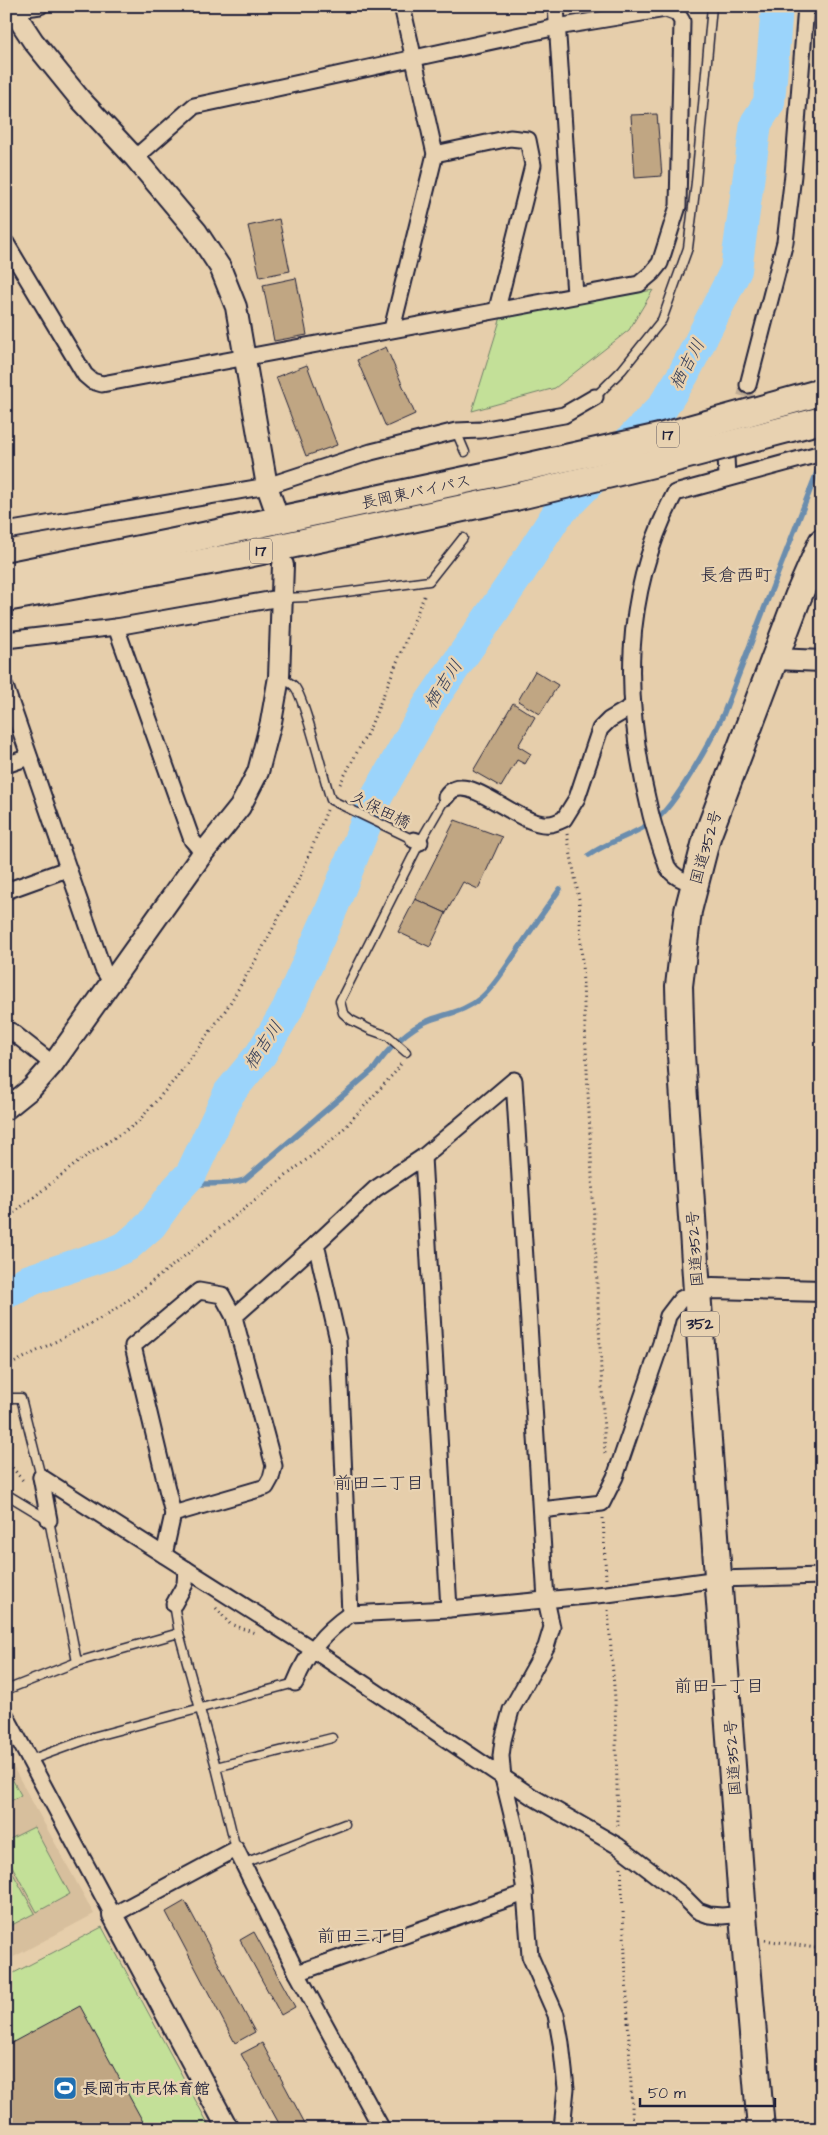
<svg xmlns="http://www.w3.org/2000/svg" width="828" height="2135" font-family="'Architects Daughter','Klee One',sans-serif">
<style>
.built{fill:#d7bf9d}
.green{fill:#c3e098;stroke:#72816a}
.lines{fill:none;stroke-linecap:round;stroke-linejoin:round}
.stream{stroke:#6b8dae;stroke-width:5.5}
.river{stroke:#9bd4fb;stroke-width:32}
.building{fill:#c0a683;stroke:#22223b}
.street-tunnel{stroke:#bfac95;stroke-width:15;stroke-dasharray:15 8;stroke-linecap:butt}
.lane-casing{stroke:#22223b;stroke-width:11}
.street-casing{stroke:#22223b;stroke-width:19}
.secondary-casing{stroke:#22223b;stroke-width:24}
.highway-casing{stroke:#22223b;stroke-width:30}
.path{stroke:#22223b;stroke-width:3;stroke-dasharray:1 4;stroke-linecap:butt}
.lane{stroke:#e8d2b1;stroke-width:8}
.street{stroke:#e8d2b1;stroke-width:15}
.secondary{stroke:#e8d2b1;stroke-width:20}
.highway{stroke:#e8d2b1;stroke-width:26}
.highway-bridge-casing{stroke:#22223b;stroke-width:30;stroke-linecap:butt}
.highway-bridge{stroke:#e8d2b1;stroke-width:26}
.labels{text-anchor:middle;stroke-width:5;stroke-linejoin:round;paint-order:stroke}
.shield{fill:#e8d2b1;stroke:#5d575e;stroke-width:1}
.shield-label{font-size:15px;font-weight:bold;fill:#22223b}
.street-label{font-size:16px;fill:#22223b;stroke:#e8d2b1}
.poi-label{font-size:16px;font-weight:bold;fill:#22223b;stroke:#e8d2b1;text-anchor:start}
.water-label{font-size:18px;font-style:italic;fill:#343d58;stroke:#e8d2b1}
.neighbourhood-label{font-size:18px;fill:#22223b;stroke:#e8d2b1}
</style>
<rect width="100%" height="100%" fill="#e6ceab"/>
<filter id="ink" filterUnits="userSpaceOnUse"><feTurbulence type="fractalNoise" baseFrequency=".02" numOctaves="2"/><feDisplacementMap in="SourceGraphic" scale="10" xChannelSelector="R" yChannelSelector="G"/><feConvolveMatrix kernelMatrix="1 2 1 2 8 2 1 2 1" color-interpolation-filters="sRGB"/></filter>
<g filter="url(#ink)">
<!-- built -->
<path class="built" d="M6,1754l88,160 -88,47z"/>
<!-- green -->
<g class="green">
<path d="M653,290l-24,40 -74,58 -83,23 29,-94z"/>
<path d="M6,1768l15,27 -15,9z"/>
<path d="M34,1827l36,67 -33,18 -31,-57v-14z"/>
<path d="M6,1861l29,52 -29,15z"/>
<path d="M102,1927l109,202h-205v-152z"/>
</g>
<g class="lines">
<!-- stream -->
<g class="stream">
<path d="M589,855c20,-14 45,-20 65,-34 21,-14 57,-81 69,-106l96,-248"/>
<path d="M176,1190c5,-2 11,-5 16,-5 17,-3 34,1 52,-5l130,-111c13,-19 34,-41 56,-49 19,-7 36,-9 52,-23 14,-13 24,-30 35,-46 14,-21 28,-41 43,-62"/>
</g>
<!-- river -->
<path class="river" d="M6,1293l21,-12 82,-27 18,-8 24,-21 25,-35 15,-16 38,-81 32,-39 26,-44 46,-104 43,-108 52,-92 90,-131 38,-59 106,-108 21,-33 53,-105 20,-147 13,-20 8,-97"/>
</g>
<!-- building -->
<g class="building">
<path d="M657,114l5,62 -27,2 -4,-63z"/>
<path d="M279,219l11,52 -30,6 -12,-51z"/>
<path d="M296,278l11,57 -33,6 -11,-56z"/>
<path d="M386,347l29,67 -29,13 -29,-67z"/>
<path d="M307,365l30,80 -31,11 -30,-79z"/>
<path d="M535,671l23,14 -18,29 -22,-13z"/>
<path d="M513,703l22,14 -17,29 13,8 -6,10 -8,-4 -16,27 -28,-16z"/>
<path d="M455,820l47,17 -24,52 -15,-7 -17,31 -31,-14z"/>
<path d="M415,899l31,14 -16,34 -32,-15z"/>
<path d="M185,1901l70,131 -20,11 -69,-131z"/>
<path d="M254,1932l41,75 -14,8 -41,-75z"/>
<path d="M80,2006l67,123h-141v-83z"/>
<path d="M262,2043l46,86h-26l-41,-75z"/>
</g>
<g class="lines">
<!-- street-tunnel -->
<path class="street-tunnel" d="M738,419l10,-34"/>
<!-- lane casing -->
<g class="lane-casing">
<g id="lane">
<path d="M595,397l27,-27 40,-50 26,-72 8,-66 16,-176"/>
<path d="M456,431l9,21"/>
<path d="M282,598l26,-1 121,-16 34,-43"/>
<path d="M281,678c4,2 10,5 13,8 10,9 30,94 37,114l83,40"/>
<path d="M406,1052l-18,-16 -17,-6 -20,-10 -8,-7 -3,-12 80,-159 26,-45"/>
<path d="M6,1398h15l20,79"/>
<path d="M6,1494l43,26 28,142"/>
<path d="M174,1604l5,29"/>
<path d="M6,1690l71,-28 102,-29 37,134 20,82"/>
<path d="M30,1760l66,-24 199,-53"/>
<path d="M216,1767l116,-29"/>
<path d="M242,1864l103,-40"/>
</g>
</g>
<!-- street casing -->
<g class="street-casing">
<g id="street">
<path d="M556,6l19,289"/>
<path d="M6,11l34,-5"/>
<path d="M435,154l75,-16 18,2 5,25 -36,144"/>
<path d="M6,243l79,132 7,6 10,3 537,-100 13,-11 8,-10 18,-57 4,-185 -5,-8 -11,-4 -109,18 -363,79 -59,52"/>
<path d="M392,329l43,-175 -33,-148"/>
<path d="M748,385l37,-143 8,-67 13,-169"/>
<path d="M726,456l1,21"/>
<path d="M6,531l261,-45 104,-34 85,-21 25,-1 83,-15 31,-18"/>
<path d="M116,627l76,213 11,13"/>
<path d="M6,640l110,-13 164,-29"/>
<path d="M6,689l97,280 9,14"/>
<path d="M6,765l23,-8"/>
<path d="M446,797c2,-3 6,-7 9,-8 23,-8 67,38 94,35 5,0 11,-3 15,-5l13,-21 23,-69 9,-9 22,-13"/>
<path d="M414,840l6,2"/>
<path d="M694,884c-12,-4 -21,-7 -27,-18 -6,-18 -13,-37 -17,-55 -27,-111 -29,-215 25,-318l147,-40"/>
<path d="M6,891l61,-22"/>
<path d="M6,1030l5,1 42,33"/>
<path d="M423,1157l26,452"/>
<path d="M41,1477l271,172 219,147 87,50 63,48 17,17 11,4 13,1 22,-2"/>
<path d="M41,1477l8,43"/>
<path d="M541,1510l61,-7 13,-26 46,-134 7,-27 13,-17 16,-8"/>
<path d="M173,1514l-40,-168 66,-55 23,4 12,22"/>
<path d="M164,1555l9,-41 93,-27 5,-9 3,-12 -40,-149 82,-73"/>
<path d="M174,1604l11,-20 1,-15"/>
<path d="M350,1614l-12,-274 -22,-96 59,-55 48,-32 91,-77 32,520 6,27 -6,20 -35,63 -8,30 -2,16 2,22 14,57 8,58 5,63 26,59 5,28 5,45 -4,41"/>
<path d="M295,1683c12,-30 28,-50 55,-69l99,-5 158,-15 112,-15 103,-3"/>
<path d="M6,1716l107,199 123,-66 61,124 85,156"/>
<path d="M297,1973l228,-80"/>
</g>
</g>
<!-- secondary casing -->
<g class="secondary-casing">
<g id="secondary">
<path d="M10,6l23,35 47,58 55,59 62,74 23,35 16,40 31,179 7,20"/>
<path d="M775,659l47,2"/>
<path d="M6,1109l26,-21 21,-24 150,-211 37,-46 18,-35 13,-50 8,-45 4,-112"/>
<path d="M697,1291l15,-3 110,3"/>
<path d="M113,1915l115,214"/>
</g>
</g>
<!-- highway casing -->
<g class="highway-casing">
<g id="highway">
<path d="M6,576l188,-38 318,-68"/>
<path d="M6,598l232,-42 277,-59"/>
<path d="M761,2129l-17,-201 -47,-637 -16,-236 -2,-69 9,-75 19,-74 91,-240 24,-55"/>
</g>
</g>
<!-- path -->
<g class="path">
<path d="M340,784l29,-54 56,-136"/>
<path d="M567,834l12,65 26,555"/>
<path d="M6,1219l76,-60 55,-36 40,-46 50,-69 34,-57 40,-76 26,-65"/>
<path d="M6,1367l97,-50 27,-18 208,-164 59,-65 5,-8"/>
<path d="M6,1460l19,23"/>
<path d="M603,1518l3,61"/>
<path d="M216,1608l14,16 25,9"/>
<path d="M608,1610l7,89 3,130"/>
<path d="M621,1867l12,262"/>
<path d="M765,1940l57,9"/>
</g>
<!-- lane -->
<use href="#lane" class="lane"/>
<!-- street -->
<use href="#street" class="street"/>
<!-- secondary -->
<use href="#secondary" class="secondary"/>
<!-- highway -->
<use href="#highway" class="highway"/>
<!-- highway-bridge casing -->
<g class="highway-bridge-casing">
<g id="highway-bridge">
<path d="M512,470l148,-33 162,-45"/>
<path d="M515,497l146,-35 161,-42"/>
</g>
</g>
<!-- highway-bridge -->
<use href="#highway-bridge" class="highway-bridge"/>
</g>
</g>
<!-- icons -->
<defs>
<g id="stadium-square" transform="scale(1.25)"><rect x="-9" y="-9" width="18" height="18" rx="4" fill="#1f6fb2" stroke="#e8d2b1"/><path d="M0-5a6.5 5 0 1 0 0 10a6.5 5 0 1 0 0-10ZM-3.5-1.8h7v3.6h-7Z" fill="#fff"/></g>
</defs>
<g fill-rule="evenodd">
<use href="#stadium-square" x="65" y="2088"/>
</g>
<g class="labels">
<!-- shield labels -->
<g class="shield">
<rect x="657" y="422.5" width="22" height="25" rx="4"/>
<rect x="250" y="538.5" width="22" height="25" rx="4"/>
<rect x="681" y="1311.5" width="38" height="25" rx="4"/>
</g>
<g class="shield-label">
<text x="668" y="440">17</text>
<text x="261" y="556">17</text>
<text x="700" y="1329">352</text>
</g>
<!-- street labels -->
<g class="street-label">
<text transform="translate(416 491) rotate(-12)" y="6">長岡東バイパス</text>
<text transform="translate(381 809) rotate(26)" y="6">久保田橋</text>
<text transform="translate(705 847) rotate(-74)" y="6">国道352号</text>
<text transform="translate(694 1249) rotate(-94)" y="6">国道352号</text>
<text transform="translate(732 1758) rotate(-94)" y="6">国道352号</text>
</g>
<!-- poi labels -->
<g class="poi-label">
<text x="82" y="2094">長岡市市民体育館</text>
</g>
<!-- water labels -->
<g class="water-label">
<text transform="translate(687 364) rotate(-62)" y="6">栖吉川</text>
<text transform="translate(443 684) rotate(-57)" y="6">栖吉川</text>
<text transform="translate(263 1045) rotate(-56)" y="6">栖吉川</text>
</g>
<!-- neighbourhood labels -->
<g class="neighbourhood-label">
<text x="736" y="581">長倉西町</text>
<text x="379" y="1489">前田二丁目</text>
<text x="719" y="1692">前田一丁目</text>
<text x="362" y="1942">前田三丁目</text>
</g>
</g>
<!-- margin -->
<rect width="828" height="2135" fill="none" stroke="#e8d2b1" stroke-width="25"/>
<rect x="12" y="12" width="803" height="2110" fill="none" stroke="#22223b" stroke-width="2" filter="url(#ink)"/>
<!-- scale -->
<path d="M640 2098v8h135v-8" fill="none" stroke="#22223b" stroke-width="2.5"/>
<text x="648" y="2098" font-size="15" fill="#22223b" stroke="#e8d2b1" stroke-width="4" paint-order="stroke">50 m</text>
</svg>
